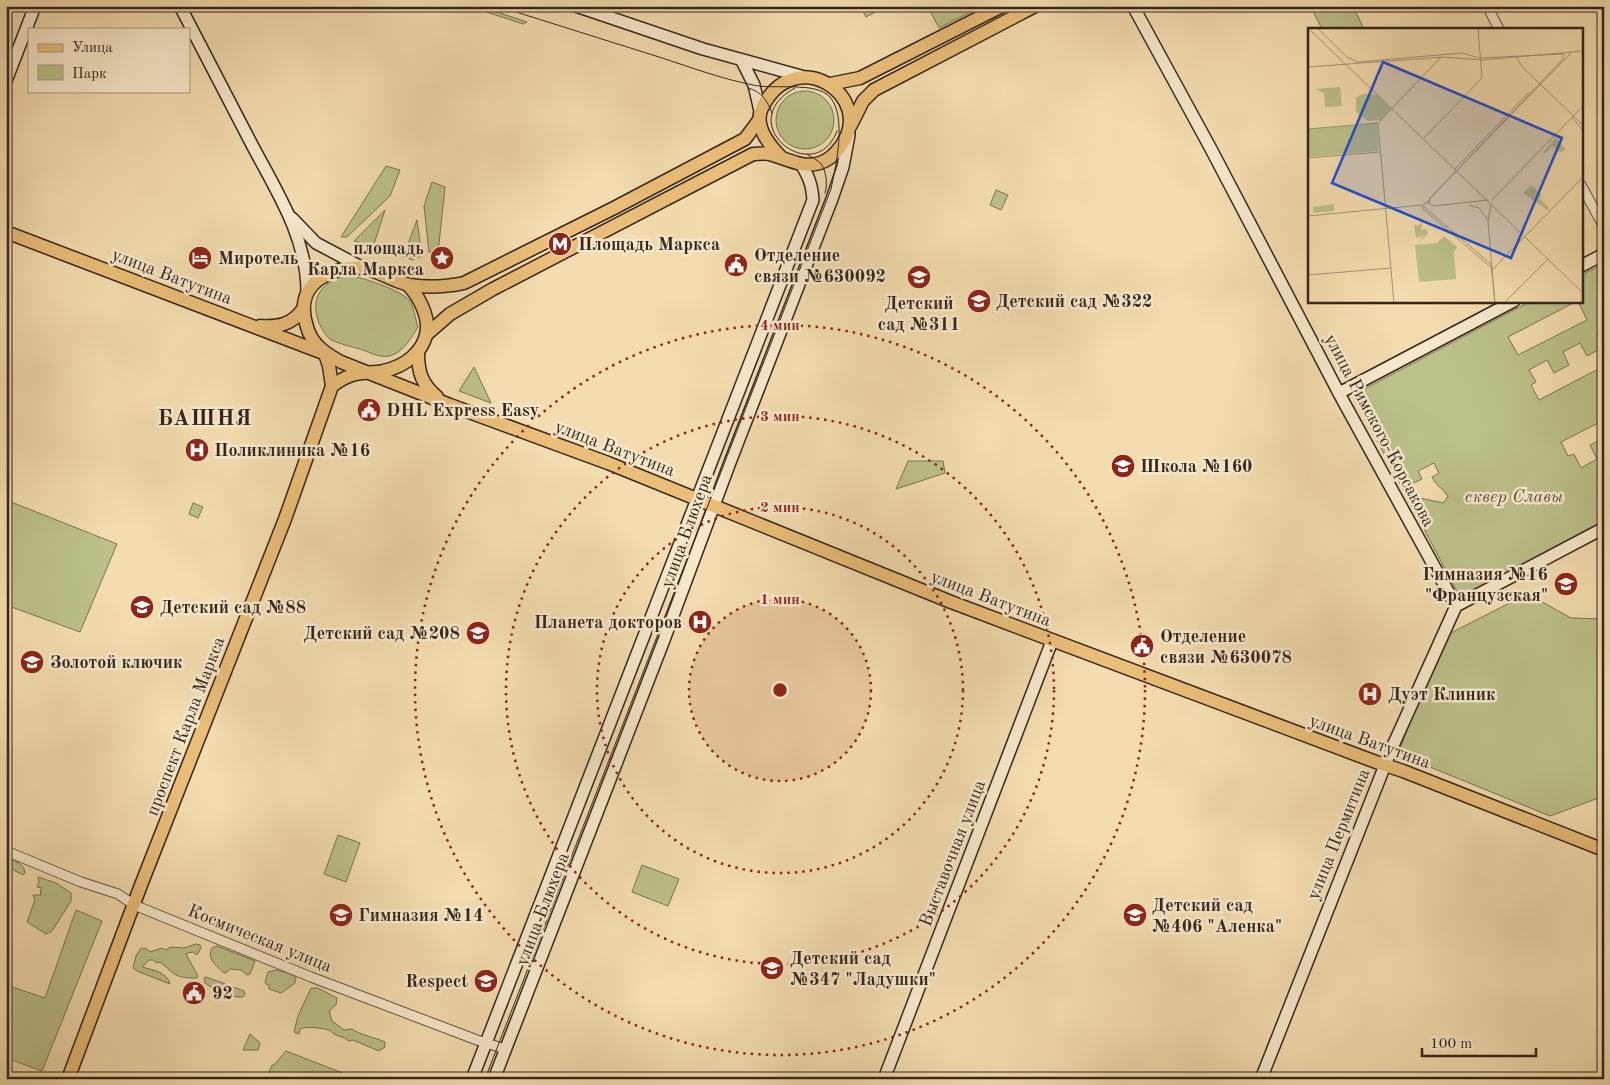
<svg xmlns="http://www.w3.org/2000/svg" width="1610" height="1085" font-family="'Old Standard TT',serif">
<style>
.green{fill:#bcc08a;stroke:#787254;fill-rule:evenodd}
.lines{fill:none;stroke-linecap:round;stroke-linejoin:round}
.street-casing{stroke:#645342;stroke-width:11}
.secondary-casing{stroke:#35251d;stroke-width:14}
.primary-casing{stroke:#35251d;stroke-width:15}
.street{stroke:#f7e8cb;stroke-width:9}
.secondary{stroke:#f7e8cb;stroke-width:11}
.primary{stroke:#eabe78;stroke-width:12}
.tram{stroke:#35251d;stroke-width:1}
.ring{fill:none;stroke:#8f2418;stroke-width:2.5;stroke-dasharray:2.5 5}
.labels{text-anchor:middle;stroke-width:5;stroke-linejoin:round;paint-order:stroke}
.poi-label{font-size:18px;font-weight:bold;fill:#35251d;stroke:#f7e8cb;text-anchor:start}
.street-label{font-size:18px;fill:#35251d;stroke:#f7e8cb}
.park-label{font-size:18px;font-style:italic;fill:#574c38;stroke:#f7e8cb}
.district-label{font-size:22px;font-weight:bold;letter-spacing:1px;fill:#35251d;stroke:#f7e8cb}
.inset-road{fill:none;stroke:#a79375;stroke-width:1}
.view{fill:#1d4ed8;fill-opacity:0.15;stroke:#1d4ed8;stroke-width:2.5}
.inset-edge{fill:none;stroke:#35251d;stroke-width:2.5}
.centre{fill:#8f2418;stroke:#f7e8cb;stroke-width:2.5}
.ring-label{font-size:15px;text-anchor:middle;font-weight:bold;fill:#8f2418;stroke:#f7e8cb;stroke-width:5;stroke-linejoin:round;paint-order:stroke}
</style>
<rect width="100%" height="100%" fill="#f3dcaf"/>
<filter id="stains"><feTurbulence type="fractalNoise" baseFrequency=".004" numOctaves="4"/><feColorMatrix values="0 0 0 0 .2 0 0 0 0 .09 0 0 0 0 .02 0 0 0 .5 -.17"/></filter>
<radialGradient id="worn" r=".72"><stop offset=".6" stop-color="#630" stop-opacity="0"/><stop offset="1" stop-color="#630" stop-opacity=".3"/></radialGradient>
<!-- green -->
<g class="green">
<path d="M468,6h11l48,16 -4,2z"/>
<path d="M860,6h22l1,2 -17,9z"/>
<path d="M936,6h47l-44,22 -9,-17z"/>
<path d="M1353,6l11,23h-42l-11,-22z"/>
<circle cx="805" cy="120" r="29"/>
<path d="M386,166l14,4 -10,26 -43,41h-6z"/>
<path d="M432,182l13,5 -7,66 -9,-1 -5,-46z"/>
<path d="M996,190l12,5 -7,15 -11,-5z"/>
<path d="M385,210l-12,37 -19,-6z"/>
<path d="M417,220l5,36 -9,4 -10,-3z"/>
<path d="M1604,264v67l-7,3 7,13 -17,9 -7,-13 -17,9 6,13 -15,8 -7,-13 -18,10 7,12 -5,3 8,15 65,-34v54l-43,22 7,14 6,-2 7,14 16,-9 -7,-14 14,-7v86l-143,75 -108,-204 178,-94h46l-69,36 10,18 69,-35 -9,-19h3v-26zM1434,463l5,10 -7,4c5,11 11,10 16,20l-5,6 -23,-5 -6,2 -7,-14 15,-7 -4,-8z"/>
<path d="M346,275c13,1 55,15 63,25 5,7 6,18 9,27 -7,11 -15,26 -29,29 -8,2 -18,-3 -26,-6 -9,-3 -25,-6 -33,-11 -5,-4 -10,-13 -12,-19 -8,-24 6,-39 28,-45z"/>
<path d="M474,367l17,36 -32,-12z"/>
<path d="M908,461h35l2,12 -49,16z"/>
<path d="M6,500l111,44 -37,88 -74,-27z"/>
<path d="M193,503l10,4 -5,11 -9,-4z"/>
<path d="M1533,591l4,8 34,19 33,1v177l-54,20 -152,-62 43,-116z"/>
<path d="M338,835l22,8 -14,39 -22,-8z"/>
<path d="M6,856c8,6 18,6 19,17l-2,2 -17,-9z"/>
<path d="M642,865l37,14 -11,27 -36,-14z"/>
<path d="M38,877l18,6 15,10v8l-19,30 -6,3 -19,-12 8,-22 -2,-5h8l-1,-5 2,-2 -5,-1 2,-5z"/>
<path d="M76,910l26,11 -60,150 -36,-13v-73l39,13z"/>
<path d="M196,944l4,1 1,3 -4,7 -4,-3 -5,1 -2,1 12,22 -1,2c-23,0 -21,-3 -37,-16l-4,1 -3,-3h-4l-7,7c11,3 25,5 28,17l-33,-13 -4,-3 3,-12 5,-8 6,1 3,3 12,-4 3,2 6,-3 13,1z"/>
<path d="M217,946l38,15 -5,13 -3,1 -6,-5 -11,-1 -3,3 -3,1c-7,-7 -18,-14 -12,-25z"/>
<path d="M276,970l13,3 7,5 -1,5 -14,10 -12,-4v-4l-3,-1 -1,-2 3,-10z"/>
<path d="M206,977l38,14 1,3 -2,3c-9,2 -31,-8 -38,-14l-1,-5z"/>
<path d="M311,988h7l19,10 -1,7 -7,6 3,10 12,9 8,-1c6,5 24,9 33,13v5l-6,4 -26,-11 -4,1c-4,-4 -10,-4 -15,-7 -2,-1 -3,-4 -6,-4 -5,-2 -23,-4 -28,-1l-1,5 -5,-2 4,-16z"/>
<path d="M250,1034l10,9 -2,7h-15z"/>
<path d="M286,1051l72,28h-92l6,-14h2z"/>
</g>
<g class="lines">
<!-- street casing -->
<g class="street-casing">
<g id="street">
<path d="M1487,6l12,23"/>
<path d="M1581,185l23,42"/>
<path d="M6,851l75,31 37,12 16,11 177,72 166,63 28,9"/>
</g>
</g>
<!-- secondary casing -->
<g class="secondary-casing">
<g id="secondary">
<path d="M180,6c23,45 47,90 70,135 25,48 57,95 57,151"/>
<path d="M576,6l127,43 98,27"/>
<path d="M1133,6l78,143 131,250 114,207"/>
<path d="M742,61l12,24 6,26"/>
<path d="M6,81l29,-75"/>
<path d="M292,218l24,25 47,25"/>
<path d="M1581,266l23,-12"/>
<path d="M1339,393l175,-92"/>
<path d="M1456,606l148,-78"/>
<path d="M472,1079l341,-879c-1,-15 -4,-23 -12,-36"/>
<path d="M494,1079l170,-439 65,-175 103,-266 11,-32 6,-32"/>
<path d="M884,1079l168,-438"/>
<path d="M1261,1079l130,-329 65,-144"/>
</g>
</g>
<!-- primary casing -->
<g class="primary-casing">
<g id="primary">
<path d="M830,84l30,-6 142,-72"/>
<path d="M759,120l-14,19 -131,69 -150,75c-19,4 -35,5 -54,2 -16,-3 -31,-14 -47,-17 -9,-1 -18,0 -27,3 -28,9 -38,28 -29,56 5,18 19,27 34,35l109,43 158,58 343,139 425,160 27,9 201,79"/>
<path d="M851,125l12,-24 11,-11 161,-84"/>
<path d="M6,232l317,121"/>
<path d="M260,326c18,1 32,-1 43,-17"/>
<path d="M427,334l23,-20 43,-25 260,-135c5,0 11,-1 16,0 17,4 33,15 51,9 9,-3 16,-10 21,-17 36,-50 -47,-104 -79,-38 -9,18 8,38 20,50"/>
<path d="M418,353c0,20 4,31 19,44"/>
<path d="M332,386c8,-6 15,-10 24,-12 9,-2 18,-1 27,-3 21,-4 42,-19 44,-42 1,-15 -9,-34 -19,-44"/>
<path d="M68,1079l73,-194 144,-366 47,-133 -3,-20 -4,-12"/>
</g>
</g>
<!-- street -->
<use href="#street" class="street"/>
<!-- secondary -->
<use href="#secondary" class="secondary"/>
<!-- primary -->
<use href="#primary" class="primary"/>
<!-- tram -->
<g class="tram">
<path d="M483,6l19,6"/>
<path d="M748,88c14,4 19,12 24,25"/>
<path d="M795,88c-65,35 20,102 42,43"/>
<path d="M807,154c4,3 11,6 14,10 5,6 7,21 4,29"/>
<path d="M485,1079l346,-890c5,-24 16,-72 -1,-92 -15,-16 -55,-7 -77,-12 -31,-6 -63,-18 -94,-28 -54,-17 -108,-34 -162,-51"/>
</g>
</g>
<!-- distance rings -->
<circle cx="780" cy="690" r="91" fill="#8f2418" fill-opacity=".12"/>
<g class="ring">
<circle cx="780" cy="690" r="91"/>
<circle cx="780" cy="690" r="183"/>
<circle cx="780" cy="690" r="274"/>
<circle cx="780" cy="690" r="365"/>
</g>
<!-- icons -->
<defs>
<g id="metro-disc" transform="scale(1.25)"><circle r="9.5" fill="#8f2418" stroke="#f7e8cb"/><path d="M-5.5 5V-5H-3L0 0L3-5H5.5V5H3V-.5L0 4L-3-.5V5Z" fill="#fff"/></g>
<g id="hotel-disc" transform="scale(1.25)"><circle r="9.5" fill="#8f2418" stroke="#f7e8cb"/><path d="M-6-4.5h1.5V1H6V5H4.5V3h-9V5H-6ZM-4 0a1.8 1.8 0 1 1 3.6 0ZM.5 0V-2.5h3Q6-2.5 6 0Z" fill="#fff"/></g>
<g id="sight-disc" transform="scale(1.25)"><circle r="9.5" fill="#8f2418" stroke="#f7e8cb"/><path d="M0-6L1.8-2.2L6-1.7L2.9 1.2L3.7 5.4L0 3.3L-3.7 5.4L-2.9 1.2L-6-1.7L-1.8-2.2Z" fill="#fff"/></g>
<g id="civic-disc" transform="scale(1.25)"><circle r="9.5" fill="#8f2418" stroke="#f7e8cb"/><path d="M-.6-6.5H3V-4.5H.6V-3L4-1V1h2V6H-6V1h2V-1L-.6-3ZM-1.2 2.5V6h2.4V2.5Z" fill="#fff"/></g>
<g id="school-disc" transform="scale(1.25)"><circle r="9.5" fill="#8f2418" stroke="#f7e8cb"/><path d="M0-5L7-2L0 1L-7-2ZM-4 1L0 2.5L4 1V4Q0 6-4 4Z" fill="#fff"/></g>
<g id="hospital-disc" transform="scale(1.25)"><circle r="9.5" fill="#8f2418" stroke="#f7e8cb"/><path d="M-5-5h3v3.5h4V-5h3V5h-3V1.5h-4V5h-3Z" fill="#fff"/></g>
</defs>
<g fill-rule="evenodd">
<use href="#metro-disc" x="560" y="244"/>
<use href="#hotel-disc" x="200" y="258"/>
<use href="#sight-disc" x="442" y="258"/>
<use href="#civic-disc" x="736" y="265"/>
<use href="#school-disc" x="919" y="277"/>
<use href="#school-disc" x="979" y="301"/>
<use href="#civic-disc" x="369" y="410"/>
<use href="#hospital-disc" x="197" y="450"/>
<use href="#school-disc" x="1123" y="466"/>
<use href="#school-disc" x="1566" y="584"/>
<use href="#school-disc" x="142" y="607"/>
<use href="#hospital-disc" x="700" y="622"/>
<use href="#school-disc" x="478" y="633"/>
<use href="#civic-disc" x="1142" y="646"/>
<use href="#school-disc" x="32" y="662"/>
<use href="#hospital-disc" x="1370" y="694"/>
<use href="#school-disc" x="341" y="915"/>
<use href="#school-disc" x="1135" y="915"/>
<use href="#school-disc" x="772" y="968"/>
<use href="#school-disc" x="486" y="981"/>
<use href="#civic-disc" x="194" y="993"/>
</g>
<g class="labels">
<!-- poi labels -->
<g class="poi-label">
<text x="578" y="250">Площадь Маркса</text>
<text x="424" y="254" text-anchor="end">площадь<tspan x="424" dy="21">Карла Маркса</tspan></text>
<text x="754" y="261">Отделение<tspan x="754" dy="21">связи №630092</tspan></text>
<text x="218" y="264">Миротель</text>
<text x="996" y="307">Детский сад №322</text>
<text x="919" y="309" text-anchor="middle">Детский<tspan x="919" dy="21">сад №311</tspan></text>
<text x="386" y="416">DHL Express Easy</text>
<text x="214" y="456">Поликлиника №16</text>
<text x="1140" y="472">Школа №160</text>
<text x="1548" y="580" text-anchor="end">Гимназия №16<tspan x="1548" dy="21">"Французская"</tspan></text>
<text x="160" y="613">Детский сад №88</text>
<text x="682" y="628" text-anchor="end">Планета докторов</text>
<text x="460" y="639" text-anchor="end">Детский сад №208</text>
<text x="1160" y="642">Отделение<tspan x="1160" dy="21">связи №630078</tspan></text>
<text x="50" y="668">Золотой ключик</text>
<text x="1388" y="700">Дуэт Клиник</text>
<text x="1152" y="911">Детский сад<tspan x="1152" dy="21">№406 "Аленка"</tspan></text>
<text x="358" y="921">Гимназия №14</text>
<text x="790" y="964">Детский сад<tspan x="790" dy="21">№347 "Ладушки"</tspan></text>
<text x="468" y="987" text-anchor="end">Respect</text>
<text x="212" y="999">92</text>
</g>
<!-- street labels -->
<g class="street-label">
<text transform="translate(172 276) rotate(21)" y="6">улица Ватутина</text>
<text transform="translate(1380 430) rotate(62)" y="6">улица Римского-Корсакова</text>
<text transform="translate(615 448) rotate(21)" y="6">улица Ватутина</text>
<text transform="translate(686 531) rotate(-70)" y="6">улица Блюхера</text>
<text transform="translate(991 598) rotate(21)" y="6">улица Ватутина</text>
<text transform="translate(185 726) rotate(-69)" y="6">проспект Карла Маркса</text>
<text transform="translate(1370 741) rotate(20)" y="6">улица Ватутина</text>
<text transform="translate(1338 834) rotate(-68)" y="6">улица Пермитина</text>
<text transform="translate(952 853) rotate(-69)" y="6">Выставочная улица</text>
<text transform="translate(542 909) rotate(-69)" y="6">улица Блюхера</text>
<text transform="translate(260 938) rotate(22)" y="6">Космическая улица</text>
</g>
<!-- park labels -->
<g class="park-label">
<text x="1514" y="502">сквер Славы</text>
</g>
<!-- district labels -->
<g class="district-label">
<text x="205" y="425">БАШНЯ</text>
</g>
</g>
<!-- overview -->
<g transform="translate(1308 28)">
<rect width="275" height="275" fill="#f3dcaf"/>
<path d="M32,59l2,19 -17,1 -1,-14 -9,-4zM56,66l13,1 14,14 -10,11 -13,1 -12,-9v-15zM69,95l2,28 -71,6v-28zM248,110l10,12 -6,2 -8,-6 -7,8 -2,-2zM223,157l11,10 -3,3 10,10 -2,2 -24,-17zM26,176v7l-21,2v-6zM114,193l-1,9 5,-1 2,4 -10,11 5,-8 -7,2 -2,-14 4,2zM136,208l13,11 -3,5 2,27 -37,3 -4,-37 22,-2z" fill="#bcc08a"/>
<path class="inset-road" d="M0,0l275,265M9,0l30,29 10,5 105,-9 17,5 85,-4 -1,5 -140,147 68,58 4,39M208,29l7,11 60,57M0,39l135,-10 39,3 101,-9M264,89l11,14M70,95l16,180M70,95l63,-66M0,101l70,-6M116,110l58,-60 -4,-50M0,130l72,-6M146,142l75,-78M180,172l-54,6 -8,-4 -4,6 71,61M184,172l91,-94M121,175l1,-5 141,-145M161,177l10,3 9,12M183,177l-3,16 7,82M0,188l114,-11M185,241l90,-92M0,247l83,-7M196,275l44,-44"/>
<path class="view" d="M75,34l179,76 -51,120 -179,-75z"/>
<rect width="275" height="275" class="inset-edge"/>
</g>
<circle cx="780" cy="690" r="8" class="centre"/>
<g class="ring-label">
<text x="780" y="330">4 мин</text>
<text x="780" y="421">3 мин</text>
<text x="780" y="512">2 мин</text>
<text x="780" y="604">1 мин</text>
</g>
<!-- margin -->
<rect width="1610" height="1085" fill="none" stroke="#f3dcaf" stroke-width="25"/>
<rect x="8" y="8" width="1595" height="1070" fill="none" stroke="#35251d" stroke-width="2.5"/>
<rect x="12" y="12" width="1585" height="1060" fill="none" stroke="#35251d"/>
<!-- legend -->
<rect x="28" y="28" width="162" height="65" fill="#f7e8cb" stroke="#a99a85"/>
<rect x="38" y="44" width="25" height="8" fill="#eabe78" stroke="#a99a85"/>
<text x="72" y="52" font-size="15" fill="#35251d">Улица</text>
<rect x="38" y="65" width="25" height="15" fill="#bcc08a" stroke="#a99a85"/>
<text x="72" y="78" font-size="15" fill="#35251d">Парк</text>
<!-- scale -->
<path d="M1422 1048v8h114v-8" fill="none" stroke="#35251d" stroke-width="2.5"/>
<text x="1430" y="1048" font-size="15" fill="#35251d" stroke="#f7e8cb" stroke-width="4" paint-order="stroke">100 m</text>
<rect width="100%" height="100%" filter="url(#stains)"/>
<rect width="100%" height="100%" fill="url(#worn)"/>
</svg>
